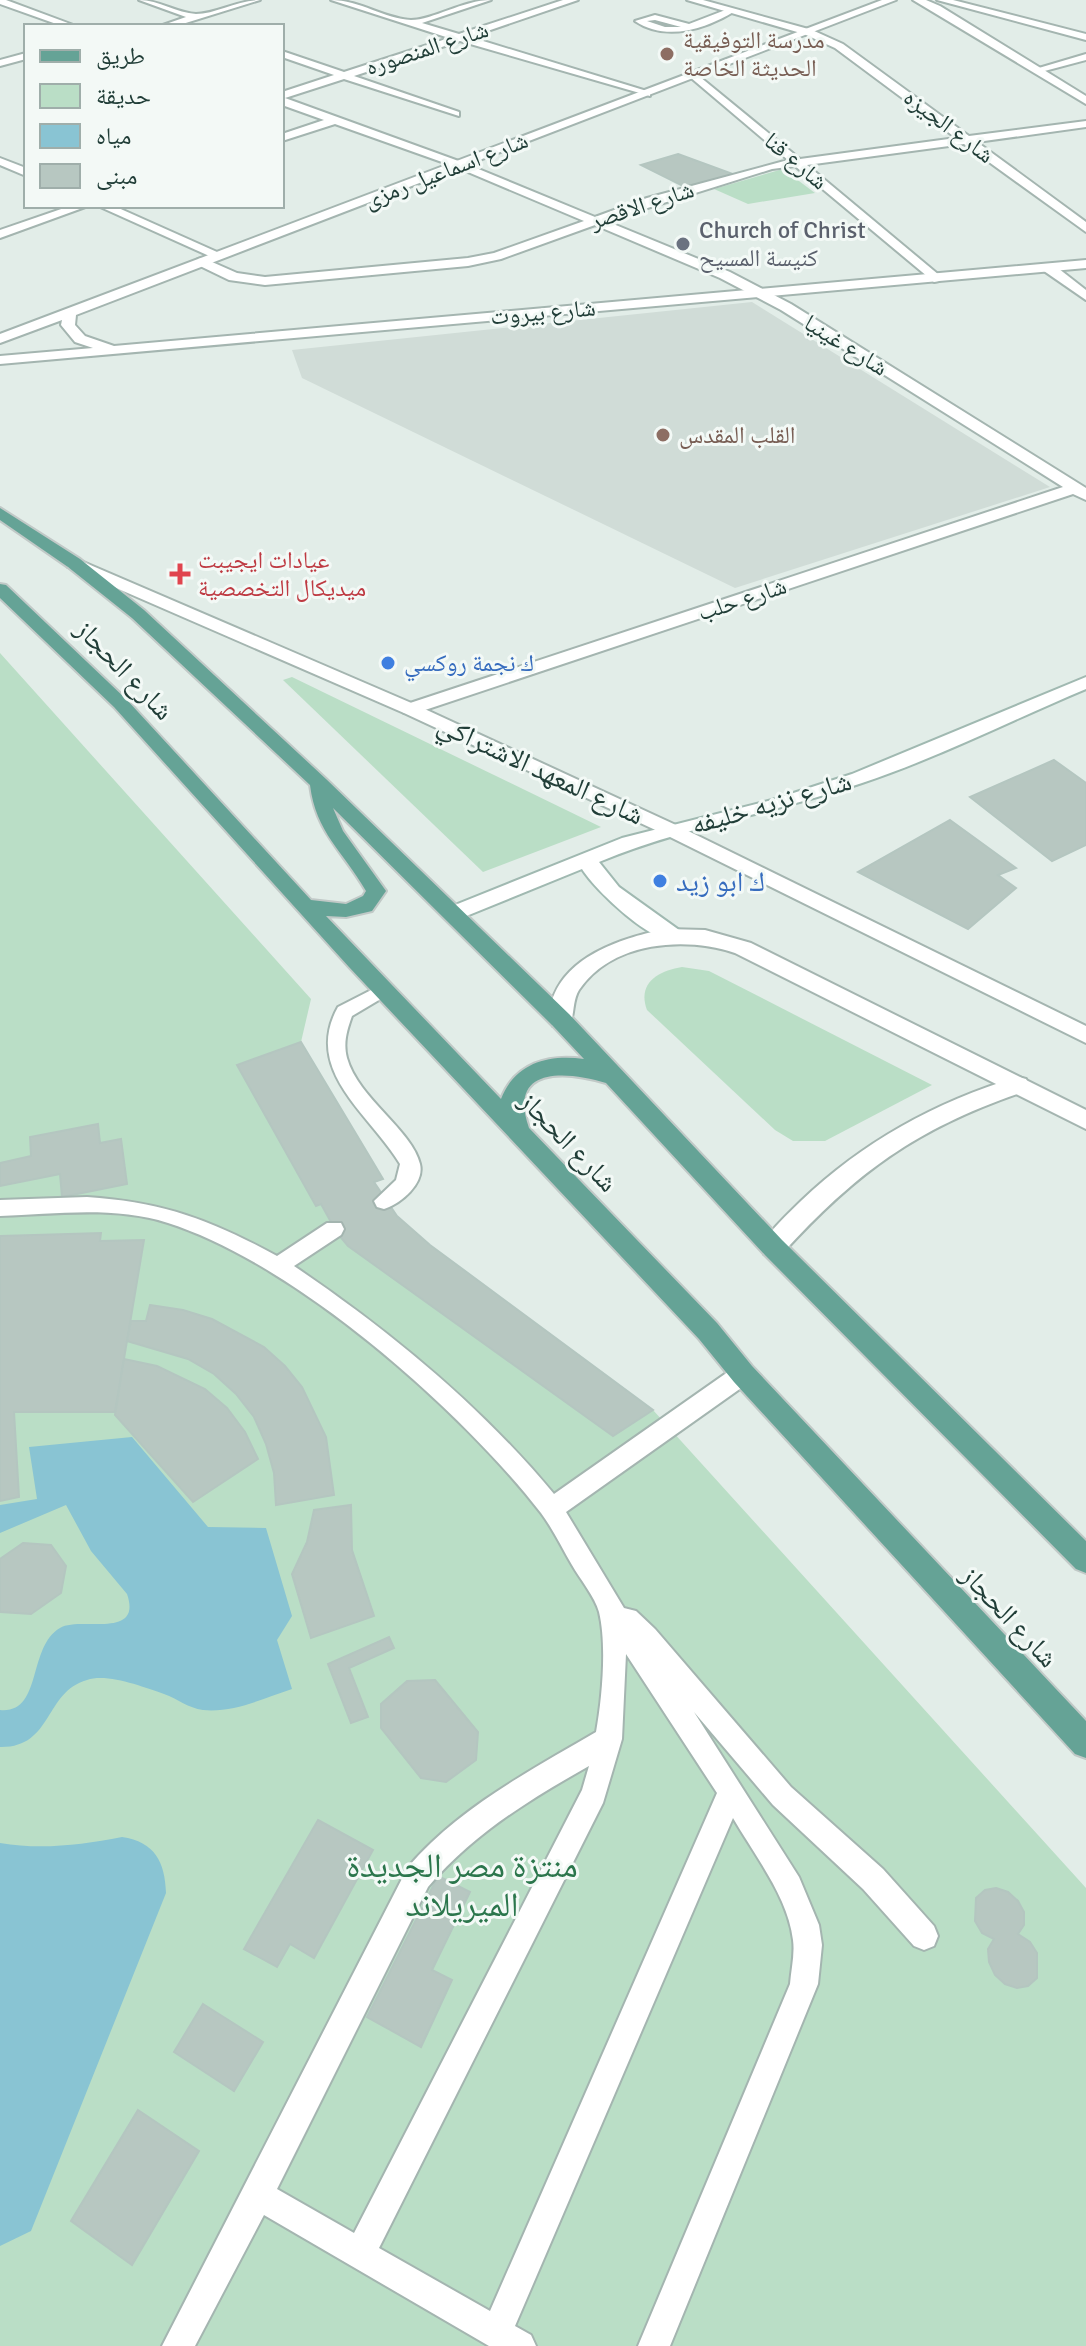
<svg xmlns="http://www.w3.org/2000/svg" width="1086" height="2346" font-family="Signika,'Noto Naskh Arabic',sans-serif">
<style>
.built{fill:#d0dcd7}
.green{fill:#badec6}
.water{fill:#89c4d3}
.building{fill:#b7c7c1;stroke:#b4c6c0;stroke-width:2}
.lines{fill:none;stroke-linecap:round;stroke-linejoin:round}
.service-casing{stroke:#a4b5b0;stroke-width:4}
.minor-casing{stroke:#a4b5b0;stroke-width:4}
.tertiary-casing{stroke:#a4b5b0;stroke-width:4}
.secondary-casing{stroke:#a0b9b1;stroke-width:4}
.primary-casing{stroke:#c1c9c7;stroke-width:4}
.service{fill:#fff;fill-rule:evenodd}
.minor{fill:#fff;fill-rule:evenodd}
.tertiary{fill:#fff;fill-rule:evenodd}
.secondary{fill:#fff;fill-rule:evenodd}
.primary{fill:#65a396;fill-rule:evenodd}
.education-dot{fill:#8d6e63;stroke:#f3f9f6;stroke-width:3}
.worship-dot{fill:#6b7280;stroke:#f3f9f6;stroke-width:3}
.health-dot{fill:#e0444e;stroke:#f3f9f6;stroke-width:3}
.shop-dot{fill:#3f7fe0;stroke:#f3f9f6;stroke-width:3}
.labels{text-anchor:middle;stroke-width:6;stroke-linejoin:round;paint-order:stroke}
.far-education-label{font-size:24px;fill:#785e54;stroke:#f3f9f6;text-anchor:start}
.far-street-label{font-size:24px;fill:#213e38;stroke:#f3f9f6}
.far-worship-label{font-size:24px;fill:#5b616d;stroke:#f3f9f6;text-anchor:start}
.far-health-label{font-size:24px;fill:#be3a42;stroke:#f3f9f6;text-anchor:start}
.far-shop-label{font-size:24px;fill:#366cbe;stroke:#f3f9f6;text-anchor:start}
.street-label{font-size:28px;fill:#213e38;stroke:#f3f9f6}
.shop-label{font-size:28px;fill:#366cbe;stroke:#f3f9f6;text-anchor:start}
.near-park-label{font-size:34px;fill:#2b764c;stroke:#f3f9f6}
</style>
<rect width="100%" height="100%" fill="#e2ede8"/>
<!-- built -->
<path class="built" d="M752,302l298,185 -315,101 -433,-210 -10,-28z"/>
<!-- green -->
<g class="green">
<path d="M783,169l32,24 -67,11 -34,-15z"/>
<path d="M0,653l311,346 -10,43 82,137 -9,4 23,33 33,29 223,165 433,478v458h-1086z"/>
<path d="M292,677l309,150 -118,45 -200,-192z"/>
<path d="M682,967l27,4 223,114 -107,56h-32l-18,-11 -128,-120c-10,-27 11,-39 35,-43z"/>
</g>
<!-- water -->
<g class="water">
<path d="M132,1437l76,90 58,1 26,88 -15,24 15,49c-28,9 -58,24 -89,21 -15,-2 -25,-11 -39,-16 -21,-7 -56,-21 -77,-14 -43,12 -34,68 -87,67v-37c43,4 27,-63 60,-82 19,-12 83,12 67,-34l-36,-43 -25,-46 -66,28v-28l37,-6 -8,-52z"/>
<path d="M122,1837c33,5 43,25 44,56l-135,338 -31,15v-403c41,7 81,2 122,-6z"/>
</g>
<!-- building -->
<g class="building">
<path d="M678,154l55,20 -48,13 -44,-22z"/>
<path d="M1054,760l32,23v62l-34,16 -82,-64z"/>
<path d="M950,820l66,48 -18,7 18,13 -48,41 -110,-57z"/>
<path d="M301,1042l82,137 -9,3 23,34 33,29 223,165 -40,26 -265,-190 -11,-13 -16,-29 -5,2 -79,-141z"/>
<path d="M98,1124l2,19 21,-4 6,45 -65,13 -2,-23 -60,12v-23l31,-7 -1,-19z"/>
<path d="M101,1233l-1,8 44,-1 -29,172h-101l5,85 -19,4v-265z"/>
<path d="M150,1305l33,5 29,9 52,28 21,19 17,21 24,50 8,58 -58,10 -2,-32 -8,-29 -12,-27 -18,-23 -22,-20 -26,-15 -61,-18 4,-20h15z"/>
<path d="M124,1359l33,7 48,23 22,19 18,24 13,27 -65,43 -78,-87z"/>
<path d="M351,1505l1,45 22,66 -63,22 -19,-64 15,-32 7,-32z"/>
<path d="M23,1543l28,2 15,21 -5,27 -30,21 -31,-2v-53z"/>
<path d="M389,1637l5,11 -45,20 19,49 -17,6 -23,-59z"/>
<path d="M435,1680l43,52 -2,28 -30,22 -25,-4 -40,-50v-24l26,-23z"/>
<path d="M318,1820l55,30 -59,108 -24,-14 -13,23 -33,-18z"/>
<path d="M438,1876l32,16 -38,78 20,10 -31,67 -54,-30z"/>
<path d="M996,1888l12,4 10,9 6,11v13l-6,9 12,8 7,11v25l-9,8 -11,2 -12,-4 -10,-9 -6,-13 -1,-13 6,-10 -12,-6 -7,-12 1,-23 9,-8z"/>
<path d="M203,2004l60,38 -29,49 -60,-39z"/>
<path d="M138,2110l61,41 -67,114 -61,-44z"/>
</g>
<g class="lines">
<!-- service casing -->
<g class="service-casing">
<g id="service">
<path d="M728,9l7,2c-29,18 -69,31 -100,10l20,-6 34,9zM655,20l26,7h-16l-18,-6z"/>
<path d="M383,984l9,6 -3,4 -37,22c-5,14 -9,27 -5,42 11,40 65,72 73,106 5,20 -20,40 -36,45l-7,-2 -3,-6 22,-21 4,-16c-29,-49 -98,-93 -62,-157z"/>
<path d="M87,1197c76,5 124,23 190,59l50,-33h14l3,6 -3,6 -47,31c96,65 186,139 260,228l181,-127 8,-2 8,2 3,7 -3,7 -185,131 58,96 12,3 19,18 136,158 92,82 51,57 4,10 -4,10 -10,4 -10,-4 -51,-57 -90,-84 -79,-93 105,165 20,48 3,20 -4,39 -148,362h-32l152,-362c1,-14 5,-30 3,-44 -5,-43 -38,-84 -60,-122l-218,508 16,9 5,11h-47l-225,-131 -69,131h-33l246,-479c52,-60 120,-95 188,-135 6,-33 11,-87 3,-120 -4,-15 -19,-33 -27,-47 -10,-17 -19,-36 -31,-52 -81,-104 -245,-249 -373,-290 -53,-17 -113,-9 -168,-7v-16zM626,1654l91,139 -227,518 -111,-63 224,-445 19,-64zM589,1766l-7,24 -228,443 -77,-44 151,-302c45,-53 101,-87 161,-121z"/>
</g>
</g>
<!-- minor casing -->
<g class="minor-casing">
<g id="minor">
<path d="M0,0h6l70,26h-14l-62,-22z"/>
<path d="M139,0c20,0 38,13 57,14 19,0 42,-14 64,-14l-84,26h-16l26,-9z"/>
<path d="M331,0c29,0 54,19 80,20 22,0 52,-20 80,-20l-69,23 37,11 104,-34h15l-108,37 180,55v4l-190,-55 -106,35 105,36v4l-115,-37 -59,19 179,65 131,54 52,-19 141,-38 -98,-83 -1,-2 5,-3 106,87 156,-21 -121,-90 -31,-14 -117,-34h16l109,30 31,14 126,92 117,-15v6l-109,15 109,80v10l-122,-88 -157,21 132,110v6l-5,1 -139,-116 -23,3 -166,52 124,51 61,32 295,184v12l-13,-6 -657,219h-12l-3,-4 3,-4 659,-218 -282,-177 -61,-32 -125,-53 -94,34 -33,7 -203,19 -36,-5 -31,-15v-6l5,-1 34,15 28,4 203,-19 26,-5 90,-32 -128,-54 -121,-43 -53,17v-7l42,-14 -42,-15v-13l52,-17 -52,-18v-6l62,21 105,-34z"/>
<path d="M26,53v6l-26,7v-6z"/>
<path d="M1086,54v6l-49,13 -5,-3z"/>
<path d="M0,158l26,10v8l-26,-11z"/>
<path d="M70,206h18l-88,32v-8z"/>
<path d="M98,206h16l112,50 -10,3z"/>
<path d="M1044,265h10l32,25v10l-42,-29z"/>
<path d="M1018,1077l8,2 3,6 -3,6c-107,36 -169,80 -244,163l-9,3 -9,-3 -3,-7c9,-17 26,-32 40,-46 63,-60 134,-99 217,-124z"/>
</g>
</g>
<!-- tertiary casing -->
<g class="tertiary-casing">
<g id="tertiary">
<path d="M882,0h14l-820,315 -1,10 10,11 29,10 972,-86v8l-1086,96v-8l93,-8 -18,-6 -14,-17 1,-5 -62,23v-9z"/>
<path d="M913,0h13l14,6 146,90v8z"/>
<path d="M937,0h16l133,34v6z"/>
<path d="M74,558l342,147 262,121 408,200v17l-422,-209 -260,-121 -336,-146 -2,-4 2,-4z"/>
<path d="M666,929l39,1 46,13 335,167v19l-351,-176c-49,-17 -123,-12 -156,37 -7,11 -4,25 -10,36h-16c-4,-8 -3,-16 -1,-25 14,-46 73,-64 114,-72z"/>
</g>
</g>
<!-- secondary casing -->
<g class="secondary-casing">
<path id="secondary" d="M1086,677v12c-72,30 -151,70 -224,94 -87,30 -179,44 -263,79l20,25 60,43 4,5 -4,5c-25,7 -84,-50 -97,-71l-123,50 -7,2 -10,-7 3,-5 177,-71 150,-38 80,-26z"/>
</g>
<!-- primary casing -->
<g class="primary-casing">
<path id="primary" d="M0,508l80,51 64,51 182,169 243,235 213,226 304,301v32l-10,-4 -312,-315 -158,-171c-40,-12 -99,-17 -77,45l188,195 35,43 334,355v37l-11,-4 -341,-372 -35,-43 -350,-372 -235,-260 -114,-109v-14l6,1 121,115 184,200 35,4 17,-8 3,-5c-23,-40 -50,-58 -56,-106l-178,-167 -64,-51 -68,-47zM333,808l220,218 31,33c-36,-5 -69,4 -83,40l-175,-183 20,1 26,-6 14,-20 -43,-60z"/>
</g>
<!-- service -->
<use href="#service" class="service"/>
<!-- minor -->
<use href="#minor" class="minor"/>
<!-- tertiary -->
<use href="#tertiary" class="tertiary"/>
<!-- secondary -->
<use href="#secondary" class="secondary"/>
<!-- primary -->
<use href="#primary" class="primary"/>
</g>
<!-- markers -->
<g class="education-dot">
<circle cx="667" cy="54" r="8"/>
<circle cx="663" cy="435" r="8"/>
</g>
<circle class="worship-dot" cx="683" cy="244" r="8"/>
<path class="health-dot" d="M176 562h8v8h8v8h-8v8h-8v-8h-8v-8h8z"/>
<g class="shop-dot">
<circle cx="388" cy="663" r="8"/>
<circle cx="660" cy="881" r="8"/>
</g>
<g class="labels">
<!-- far-education labels -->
<g class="far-education-label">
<text x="683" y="48">مدرسة التوفيقية<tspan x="683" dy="28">الحديثة الخاصة</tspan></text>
<text x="679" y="443">القلب المقدس</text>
</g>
<!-- far-street labels -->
<g class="far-street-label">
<text transform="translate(427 48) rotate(-18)" y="8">شارع المنصوره</text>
<text transform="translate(949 126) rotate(37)" y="8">شارع الجيزه</text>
<text transform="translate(796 161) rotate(40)" y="8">شارع قنا</text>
<text transform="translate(446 170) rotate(-21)" y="8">شارع اسماعيل رمزى</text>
<text transform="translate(642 205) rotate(-18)" y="8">شارع الاقصر</text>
<text transform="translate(543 312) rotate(-5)" y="8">شارع بيروت</text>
<text transform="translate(846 345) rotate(32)" y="8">شارع غينيا</text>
<text transform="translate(742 599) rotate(-18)" y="8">شارع حلب</text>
</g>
<!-- far-worship labels -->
<g class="far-worship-label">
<text x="699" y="238">Church of Christ<tspan x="699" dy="28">كنيسة المسيح</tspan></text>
</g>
<!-- far-health labels -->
<g class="far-health-label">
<text x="198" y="568">عيادات ايجيبت<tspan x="198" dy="28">ميديكال التخصصية</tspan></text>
</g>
<!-- far-shop labels -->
<g class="far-shop-label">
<text x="404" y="671">ك نجمة روكسي</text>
</g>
<!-- street labels -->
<g class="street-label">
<text transform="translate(125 669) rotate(46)" y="10">شارع الحجاز</text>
<text transform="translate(541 769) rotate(25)" y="10">شارع المعهد الاشتراكي</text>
<text transform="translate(771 802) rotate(-16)" y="10">شارع نزيه خليفه</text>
<text transform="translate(569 1141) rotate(46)" y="10">شارع الحجاز</text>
<text transform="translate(1010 1616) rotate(47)" y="10">شارع الحجاز</text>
</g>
<!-- shop labels -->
<g class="shop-label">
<text x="676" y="891">ك ابو زيد</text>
</g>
<!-- near-park labels -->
<g class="near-park-label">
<text x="462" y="1877">منتزة مصر الجديدة<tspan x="462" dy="39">الميريلاند</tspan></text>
</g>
</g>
<!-- legend -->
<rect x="24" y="24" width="260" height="184" fill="#f3f9f6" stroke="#9faeaa" stroke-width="2"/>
<rect x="40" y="50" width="40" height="12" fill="#65a396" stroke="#9faeaa" stroke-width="2"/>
<text x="96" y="64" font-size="24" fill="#213e38">طريق</text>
<rect x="40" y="84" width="40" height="24" fill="#badec6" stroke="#9faeaa" stroke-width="2"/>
<text x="96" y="104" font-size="24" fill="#213e38">حديقة</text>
<rect x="40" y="124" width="40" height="24" fill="#89c4d3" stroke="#9faeaa" stroke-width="2"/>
<text x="96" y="144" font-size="24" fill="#213e38">مياه</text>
<rect x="40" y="164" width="40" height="24" fill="#b7c7c1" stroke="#9faeaa" stroke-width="2"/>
<text x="96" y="184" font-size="24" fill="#213e38">مبنى</text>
</svg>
